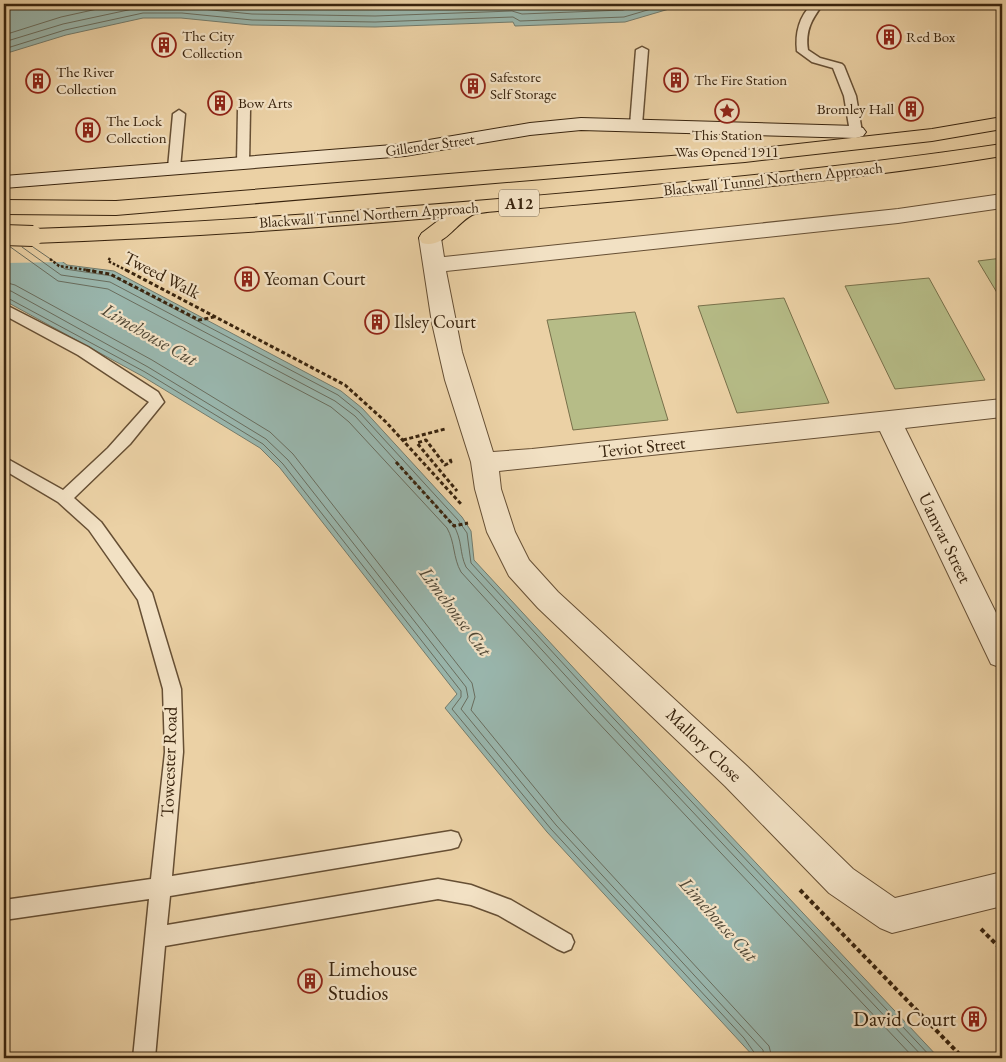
<svg xmlns="http://www.w3.org/2000/svg" width="1006" height="1062" font-family="'EB Garamond',serif">
<style>
.green{fill:#b6bc87;stroke:#78704a}
.water{fill:#99b6ad;stroke:#737c6d}
.pier{fill:#ebd1a5}
.lines{fill:none;stroke-linecap:round;stroke-linejoin:round}
.shore{stroke:#696d5e;stroke-width:1}
.lane-casing{stroke:#664f34;stroke-width:3}
.street-casing{stroke:#664f34;stroke-width:2}
.secondary-casing{stroke:#39240e;stroke-width:2}
.highway-casing{stroke:#39240e;stroke-width:2}
.path-far2{stroke:#39240e;stroke-width:2.5;stroke-dasharray:2.5 2;stroke-linecap:butt}
.path-far1{stroke:#39240e;stroke-width:3;stroke-dasharray:4 2.5;stroke-linecap:butt}
.path{stroke:#39240e;stroke-width:4;stroke-dasharray:4.5 3;stroke-linecap:butt}
.lane{fill:#f2e1c4;fill-rule:evenodd}
.street{fill:#f2e1c4;fill-rule:evenodd}
.secondary{fill:#f2e1c4;fill-rule:evenodd}
.highway{fill:#ebd1a5;fill-rule:evenodd}
.highway-bridge-casing{stroke:#39240e;stroke-width:22;stroke-linecap:butt}
.highway-bridge{stroke:#ebd1a5;stroke-width:20}
.labels{text-anchor:middle;stroke-width:4.5;stroke-linejoin:round;paint-order:stroke}
.far-poi-label{font-size:15px;fill:#39240e;stroke:#f2e1c4;text-anchor:start}
.far-street-label{font-size:15px;fill:#39240e;stroke:#f2e1c4}
.shield{fill:#f2e1c4;stroke:#705d45;stroke-width:1}
.shield-label{font-size:16px;font-weight:bold;fill:#39240e}
.street-label{font-size:18px;fill:#39240e;stroke:#f2e1c4}
.poi-label{font-size:18px;fill:#39240e;stroke:#f2e1c4;text-anchor:start}
.water-label{font-size:19px;font-style:italic;fill:#514836;stroke:#f2e1c4}
.near-poi-label{font-size:21px;fill:#39240e;stroke:#f2e1c4;text-anchor:start}
</style>
<rect width="100%" height="100%" fill="#ebd1a5"/>
<filter id="stains"><feTurbulence type="fractalNoise" baseFrequency=".004" numOctaves="4"/><feColorMatrix values="0 0 0 0 .2 0 0 0 0 .09 0 0 0 0 .02 0 0 0 .5 -.17"/></filter>
<radialGradient id="worn" r=".72"><stop offset=".6" stop-color="#630" stop-opacity="0"/><stop offset="1" stop-color="#630" stop-opacity=".3"/></radialGradient>
<!-- green -->
<g class="green">
<path d="M1002,258v43l-24,-40z"/>
<path d="M929,278l56,102 -90,9 -50,-103z"/>
<path d="M784,298l45,105 -92,10 -39,-107z"/>
<path d="M635,312l33,108 -95,10 -26,-110z"/>
</g>
<!-- water -->
<g class="water">
<path d="M4,4h682l-61,18 -110,4 -2,-4 -138,5 -124,-2 -70,-7h-38l-77,17 -62,19z"/>
<path d="M4,219l63,46 47,6 227,120 21,17 100,109 9,14 3,29 131,142 334,356h-184l-208,-226 -102,-124 12,-14 -177,-226 -20,-20 -118,-72 -137,-75z"/>
</g>
<!-- pier -->
<path class="pier" d="M4,217h1l62,45 -63,1z"/>
<g class="lines">
<!-- shore -->
<g class="shore">
<path d="M226,4l102,5 168,-5"/>
<path d="M518,4l7,3 75,-3"/>
<path d="M4,35l57,-18 59,-13"/>
<path d="M4,42l59,-18 79,-17h40l70,7 123,2 137,-5 10,3 101,-4 23,-6"/>
<path d="M4,49l61,-19 78,-17h39l70,7 123,2 138,-5 7,4 104,-4 44,-13"/>
<path d="M9,246l49,35 50,8 223,118 18,15 98,106c8,14 6,30 14,44l130,143 323,343"/>
<path d="M22,247l39,28 49,7 225,119 20,15 98,108c10,17 6,28 13,43l131,143 327,348"/>
<path d="M33,247l32,22 47,7 226,119 21,17 99,108 9,13 4,30 130,142 331,353"/>
<path d="M4,282l11,3 137,75 118,72 23,22 179,229 3,14 -4,13 90,110 208,226 3,12"/>
<path d="M4,290l7,1 137,76 118,72 22,21 178,227 2,10 -7,12 95,116 207,225 1,8"/>
<path d="M4,296l141,76 118,72 20,20 178,227v6l-9,12 99,120 193,209 14,20"/>
</g>
<!-- lane casing -->
<g class="lane-casing">
<g id="lane">
<path d="M812,4h11c-11,15 -18,26 -15,46l12,8 22,6 2,2 12,30 6,36 -2,3 -4,1 -6,-4 -6,-36 -11,-28 -21,-6 -15,-11c-2,-18 2,-34 15,-47z"/>
<path d="M642,47l6,3 -6,75 -6,4 -6,-4 6,-75z"/>
<path d="M244,106l6,4 -1,53 -6,4 -6,-4 1,-53z"/>
<path d="M179,110l6,4 -5,54 -6,4 -6,-4 5,-54z"/>
<path d="M4,304l84,43 70,45 6,10 -34,42 -56,54 27,24 51,71 29,96 2,63 -11,124 279,-45 7,2 3,7 -3,7 -7,2 -281,47 -3,29 271,-46 33,6 40,15 60,35 3,7 -3,7 -7,3 -7,-3 -59,-34 -27,-10 -33,-6 -273,47 -10,112h-22l16,-159 -145,21v-20l147,-21 14,-127 -2,-63 -25,-89 -49,-70 -31,-28 -54,-32v-13l59,33 45,-42 41,-46 -71,-47 -74,-40z"/>
</g>
</g>
<!-- street casing -->
<g class="street-casing">
<path id="street" d="M1002,194v14l-104,15 -452,48 16,81 31,100 39,-3 470,-50v18l-97,11 97,197v43l-11,-4 -111,-233 -381,40 2,18 14,43 14,28 29,32 189,174 106,103 42,29 107,-26v34l-110,27 -12,-5 -51,-35 -104,-107 -187,-178 -29,-32 -22,-44 -12,-43 -4,-27 -26,-82 -13,-57 -13,-85 3,-5 8,-2 8,2 3,5 3,19 454,-48z"/>
</g>
<!-- secondary casing -->
<g class="secondary-casing">
<path id="secondary" d="M581,118l275,8 7,2 3,4 -3,4 -7,2 -275,-8 -51,5 -125,21 -401,32v-12l401,-32 125,-21z"/>
</g>
<!-- highway casing -->
<g class="highway-casing">
<g id="highway">
<path d="M1002,117v12l-70,12 -187,21 -629,53 -112,-1v-14l112,1 629,-51 187,-21z"/>
<path d="M1002,144v12c-153,25 -308,38 -462,52 -12,1 -60,3 -68,7 -17,9 -28,34 -50,28l-3,-5 3,-5 21,-16c-137,12 -273,21 -410,26l-8,-2 -3,-5 3,-5 8,-2c183,-6 365,-21 546,-37 142,-13 283,-27 423,-48z"/>
</g>
</g>
<!-- path-far2 -->
<g class="path-far2">
<path d="M110,258l-2,3 20,10"/>
<path d="M50,259l9,7 35,5"/>
</g>
<!-- path-far1 -->
<g class="path-far1">
<path d="M86,270l24,4 89,46 15,-3"/>
<path d="M126,270l219,115 41,37 75,82"/>
<path d="M403,440l42,-11"/>
<path d="M450,459l1,3 -6,3 -19,-25 -9,3 40,48"/>
<path d="M396,462l58,64 14,-3"/>
</g>
<!-- path -->
<g class="path">
<path d="M800,890l163,168"/>
<path d="M981,929l21,21"/>
</g>
<!-- lane -->
<use href="#lane" class="lane"/>
<!-- street -->
<use href="#street" class="street"/>
<!-- secondary -->
<use href="#secondary" class="secondary"/>
<!-- highway -->
<use href="#highway" class="highway"/>
<!-- highway-bridge casing -->
<g class="highway-bridge-casing">
<path id="highway-bridge" d="M4,235l29,1"/>
</g>
<!-- highway-bridge -->
<use href="#highway-bridge" class="highway-bridge"/>
</g>
<!-- icons -->
<defs>
<g id="building-ring" transform="scale(1.25)"><circle r="9.5" fill="#f2e1c4" stroke="#8f2418" stroke-width="1.5"/><path d="M-4-6H4V6H1V3H-1V6H-4ZM-2.5-4.3h1.7v1.8h-1.7ZM.8-4.3h1.7v1.8H.8ZM-2.5-1h1.7V.8h-1.7ZM.8-1h1.7V.8H.8Z" fill="#8f2418"/></g>
<g id="sight-ring" transform="scale(1.25)"><circle r="9.5" fill="#f2e1c4" stroke="#8f2418" stroke-width="1.5"/><path d="M0-6L1.8-2.2L6-1.7L2.9 1.2L3.7 5.4L0 3.3L-3.7 5.4L-2.9 1.2L-6-1.7L-1.8-2.2Z" fill="#8f2418"/></g>
</defs>
<g fill-rule="evenodd">
<use href="#building-ring" x="889" y="37"/>
<use href="#building-ring" x="164" y="45"/>
<use href="#building-ring" x="676" y="80"/>
<use href="#building-ring" x="38" y="81"/>
<use href="#building-ring" x="473" y="86"/>
<use href="#building-ring" x="220" y="103"/>
<use href="#building-ring" x="911" y="109"/>
<use href="#sight-ring" x="727" y="111"/>
<use href="#building-ring" x="88" y="130"/>
<use href="#building-ring" x="247" y="279"/>
<use href="#building-ring" x="377" y="322"/>
<use href="#building-ring" x="310" y="981"/>
<use href="#building-ring" x="974" y="1019"/>
</g>
<g class="labels">
<!-- far-poi labels -->
<g class="far-poi-label">
<text x="182" y="41">The City<tspan x="182" dy="17">Collection</tspan></text>
<text x="906" y="42">Red Box</text>
<text x="56" y="77">The River<tspan x="56" dy="17">Collection</tspan></text>
<text x="490" y="82">Safestore<tspan x="490" dy="17">Self Storage</tspan></text>
<text x="694" y="85">The Fire Station</text>
<text x="238" y="108">Bow Arts</text>
<text x="894" y="114" text-anchor="end">Bromley Hall</text>
<text x="106" y="126">The Lock<tspan x="106" dy="17">Collection</tspan></text>
<text x="727" y="140" text-anchor="middle">This Station<tspan x="727" dy="17">Was Opened 1911</tspan></text>
</g>
<!-- far-street labels -->
<g class="far-street-label">
<text transform="translate(430 145) rotate(-8)" y="5">Gillender Street</text>
<text transform="translate(773 179) rotate(-6)" y="5">Blackwall Tunnel Northern Approach</text>
<text transform="translate(369 215) rotate(-4)" y="5">Blackwall Tunnel Northern Approach</text>
</g>
<!-- shield labels -->
<rect class="shield" x="499" y="189.5" width="40" height="27" rx="4"/>
<g class="shield-label">
<text x="519" y="209">A12</text>
</g>
<!-- street labels -->
<g class="street-label">
<text transform="translate(162 275) rotate(27)" y="6">Tweed Walk</text>
<text transform="translate(642 447) rotate(-6)" y="6">Teviot Street</text>
<text transform="translate(945 538) rotate(64)" y="6">Uamvar Street</text>
<text transform="translate(704 745) rotate(44)" y="6">Mallory Close</text>
<text transform="translate(169 762) rotate(-88)" y="6">Towcester Road</text>
</g>
<!-- poi labels -->
<g class="poi-label">
<text x="264" y="285">Yeoman Court</text>
<text x="394" y="328">Ilsley Court</text>
</g>
<!-- water labels -->
<g class="water-label">
<text transform="translate(150 334) rotate(30)" y="7">Limehouse Cut</text>
<text transform="translate(456 611) rotate(53)" y="7">Limehouse Cut</text>
<text transform="translate(719 919) rotate(48)" y="7">Limehouse Cut</text>
</g>
<!-- near-poi labels -->
<g class="near-poi-label">
<text x="328" y="976">Limehouse<tspan x="328" dy="24">Studios</tspan></text>
<text x="956" y="1026" text-anchor="end">David Court</text>
</g>
</g>
<!-- margin -->
<rect width="1006" height="1062" fill="none" stroke="#ebd1a5" stroke-width="20"/>
<rect x="5" y="5" width="996" height="1052" fill="none" stroke="#39240e" stroke-width="2.5"/>
<rect x="10" y="10" width="986" height="1042" fill="none" stroke="#39240e"/>
<rect width="100%" height="100%" filter="url(#stains)"/>
<rect width="100%" height="100%" fill="url(#worn)"/>
</svg>
